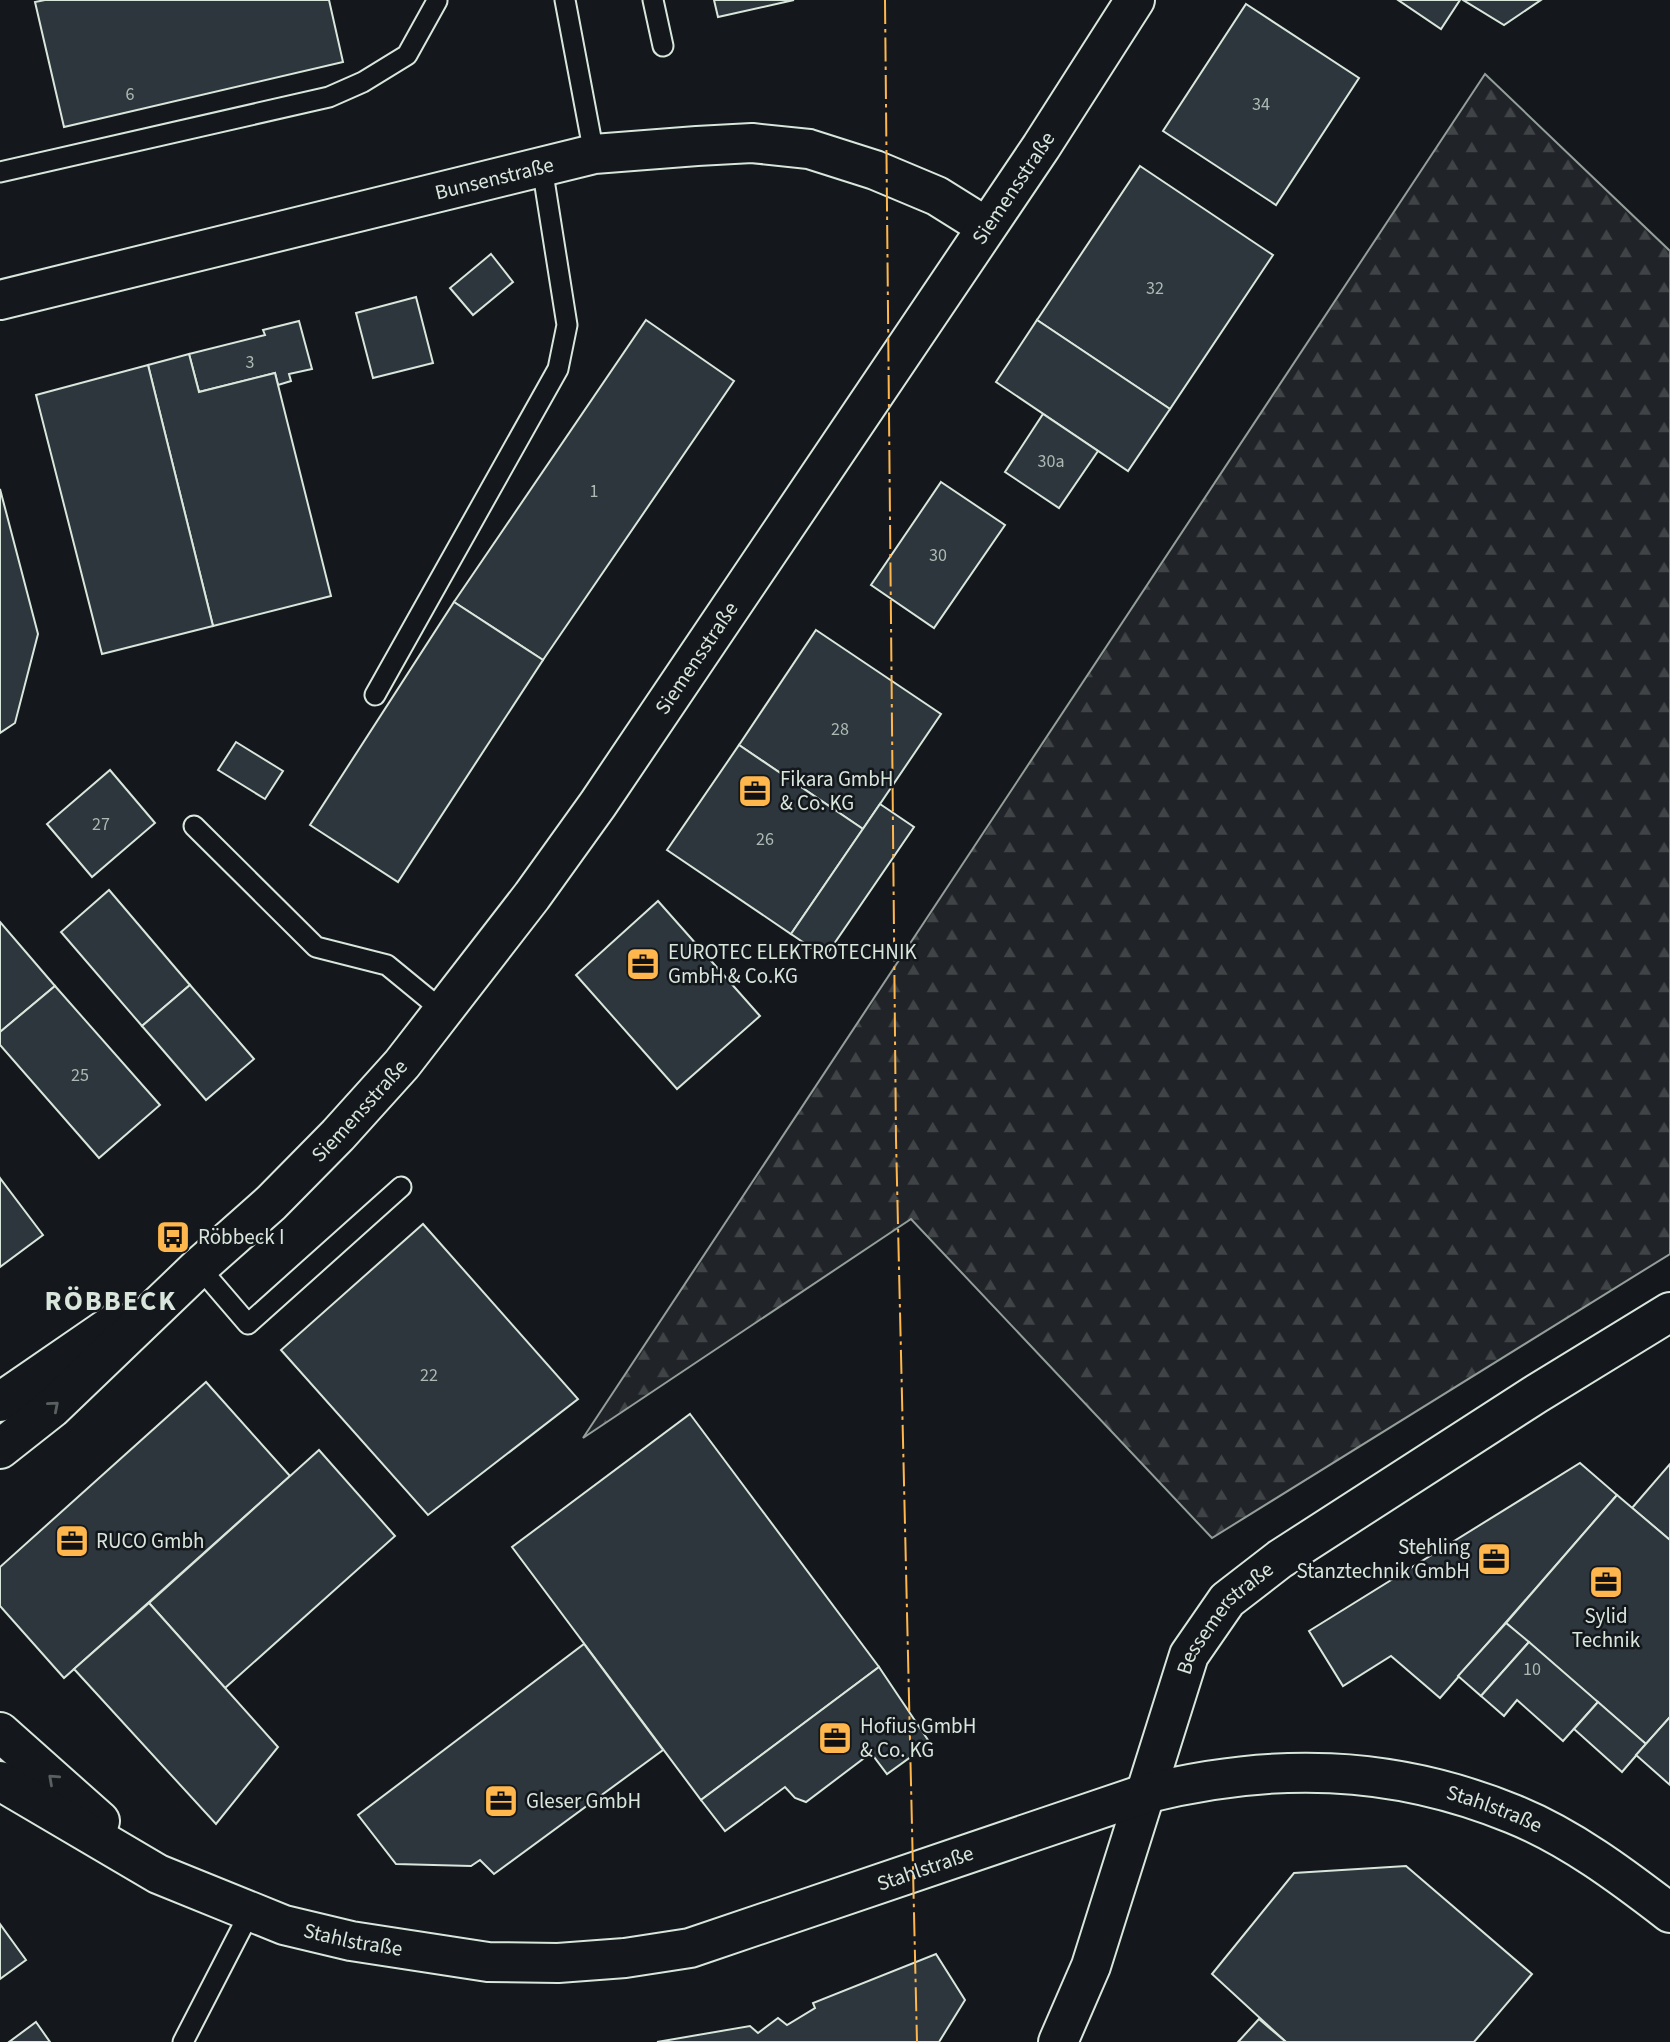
<svg xmlns="http://www.w3.org/2000/svg" width="1670" height="2042" font-family="'Source Sans 3',sans-serif">
<style>
.forest{fill:url(#forest-firs);stroke:#939e99;stroke-width:2}
.building{fill:#2c363c;stroke:#d8e6dc;stroke-width:2}
.lines{fill:none;stroke-linecap:round;stroke-linejoin:round}
.service-casing{stroke:#d8e6dc;stroke-width:23}
.minor-casing{stroke:#d8e6dc;stroke-width:42}
.tertiary-casing{stroke:#d8e6dc;stroke-width:42}
.service{stroke:#14181c;stroke-width:19}
.minor{stroke:#14181c;stroke-width:38}
.tertiary{stroke:#14181c;stroke-width:38}
.power{stroke:#ffb74d;stroke-width:2;stroke-dasharray:24 5 3.5 5;stroke-linecap:butt}
.oneway{stroke:#59605f}
.labels{text-anchor:middle;stroke-width:5;stroke-linejoin:round;paint-order:stroke}
.number-label{font-size:18px;fill:#adbab4}
.street-label{font-size:21px;fill:#d8e6dc;stroke:#14181c}
.poi-label{font-size:21px;fill:#d8e6dc;stroke:#14181c;text-anchor:start}
.district-label{font-size:28px;font-weight:bold;letter-spacing:2px;fill:#d8e6dc;stroke:#14181c}
</style>
<defs>
<pattern id="forest-firs" width="22" height="20" patternUnits="userSpaceOnUse" patternTransform="scale(1.75)"><rect width="22" height="20" fill="#202428"/><path d="M5 1l3.5 6h-7zM16 11l3.5 6h-7z" fill="#404447"/></pattern>
</defs>
<rect width="100%" height="100%" fill="#14181c"/>
<!-- forest -->
<path class="forest" d="M1485,74l185,177v1003l-458,284 -301,-319 -328,219z"/>
<!-- building -->
<g class="building">
<path d="M45,0h284l14,62 -279,65 -29,-125z"/>
<path d="M714,0h80l-76,17z"/>
<path d="M1398,0h62l-19,29z"/>
<path d="M1463,0h78l-37,25z"/>
<path d="M1246,4l113,74 -83,127 -113,-74z"/>
<path d="M1140,166l133,89 -103,154 -133,-89z"/>
<path d="M491,254l22,28 -40,33 -23,-27z"/>
<path d="M416,297l17,66 -60,15 -17,-65z"/>
<path d="M646,320l88,61 -191,279 -89,-58z"/>
<path d="M1037,320l133,89 -42,62 -132,-89z"/>
<path d="M299,321l13,48 -23,5 2,7 -13,4 -3,-12 -76,19 -10,-38 76,-19 -2,-5z"/>
<path d="M189,354l10,38 76,-19 56,223 -118,30 -65,-261z"/>
<path d="M148,365l65,261 -111,28 -66,-259z"/>
<path d="M1043,414l55,37 -39,57 -54,-36z"/>
<path d="M941,482l64,43 -71,103 -63,-43z"/>
<path d="M0,489l38,145 -23,89 -15,10z"/>
<path d="M454,602l89,58 -145,222 -88,-57z"/>
<path d="M816,630l125,84 -78,115 -124,-84z"/>
<path d="M236,742l47,29 -18,28 -47,-29z"/>
<path d="M739,745l124,84 -72,105 -124,-84z"/>
<path d="M110,770l45,53 -63,54 -45,-53z"/>
<path d="M880,804l34,23 -89,130 -34,-23z"/>
<path d="M109,890l81,95 -48,41 -81,-94z"/>
<path d="M658,901l102,115 -83,73 -101,-114z"/>
<path d="M0,922l55,64 -55,46z"/>
<path d="M190,985l64,74 -48,41 -64,-74z"/>
<path d="M55,986l105,119 -61,53 -99,-113v-13z"/>
<path d="M0,1178l43,57 -43,32z"/>
<path d="M423,1224l155,175 -150,116 -147,-165z"/>
<path d="M206,1382l84,94 -226,202 -64,-72v-39z"/>
<path d="M690,1414l189,253 -178,133 -189,-253z"/>
<path d="M319,1450l76,86 -170,152 -76,-85z"/>
<path d="M1580,1463l37,32 -177,203 -49,-42 -48,30 -34,-55z"/>
<path d="M1670,1464v76l-38,-32z"/>
<path d="M1617,1495l53,45v177l-24,27 -140,-121z"/>
<path d="M149,1603l129,144 -62,77 -142,-155z"/>
<path d="M1506,1623l23,19 -48,54 -23,-20z"/>
<path d="M1529,1642l69,60 -35,39 -46,-41 -13,16 -23,-20z"/>
<path d="M584,1644l79,106 -169,124 -14,-14 -9,6 -75,-2 -38,-49z"/>
<path d="M879,1667l51,76 -43,31 -16,-21 -65,49 -11,-4 -10,-11 -60,44 -24,-31z"/>
<path d="M1598,1702l48,42 -24,28 -48,-43z"/>
<path d="M1670,1717v68l-34,-30z"/>
<path d="M1406,1866l126,108 -58,68h-188l-74,-68 82,-101z"/>
<path d="M0,1924l26,36 -26,19z"/>
<path d="M936,1954l29,46 -26,42h-282l93,-16 8,7 20,-15 9,7 28,-17 -2,-5z"/>
<path d="M1259,2019l27,23h-48z"/>
<path d="M36,2022l14,20h-41z"/>
</g>
<g class="lines">
<!-- service casing -->
<g class="service-casing">
<g id="service">
<path d="M565,0l29,154"/>
<path d="M653,0l10,46"/>
<path d="M0,172l329,-75 34,-15 44,-27 30,-54"/>
<path d="M375,695l183,-326 9,-44 -25,-158"/>
<path d="M194,826l122,121 71,18 56,46"/>
<path d="M199,1267l49,57 153,-137"/>
<path d="M183,2042l67,-130"/>
</g>
</g>
<!-- minor casing -->
<g class="minor-casing">
<g id="minor">
<path id="s1" d="M0,300l594,-146 103,-8 55,-3 57,6 66,21 62,26 48,30"/>
<path id="s2" d="M1058,2042l33,-76 98,-311 38,-55 53,-41 256,-165 134,-82"/>
</g>
</g>
<!-- tertiary casing -->
<g class="tertiary-casing">
<g id="tertiary">
<path d="M0,1402l115,-79"/>
<path id="s3" d="M0,1449l52,-41 147,-141 72,-64 67,-68 64,-71 130,-168 66,-92 443,-657 94,-147"/>
<path d="M0,1732l100,89"/>
<path id="s4" d="M0,1781l158,93 126,51 67,16 137,21 70,1 67,-5 65,-10 454,-154c127,-32 247,-30 369,20 57,23 109,62 157,99"/>
</g>
</g>
<!-- service -->
<use href="#service" class="service"/>
<!-- minor -->
<use href="#minor" class="minor"/>
<!-- tertiary -->
<use href="#tertiary" class="tertiary"/>
<!-- power -->
<path class="power" d="M885,0l11,1139 21,903"/>
</g>
<!-- one-way arrows -->
<defs><path id="oneway-chevron" d="M-2-3.5L2.5 0L-2 3.5" fill="none" stroke-width="1.6" stroke-linecap="round" stroke-linejoin="round" transform="scale(1.75)"/></defs>
<g class="oneway">
<use href="#oneway-chevron" transform="translate(54 1406) rotate(-41)"/>
<use href="#oneway-chevron" transform="translate(53 1779) rotate(-138)"/>
</g>
<!-- icons -->
<defs>
<g id="office-square" transform="scale(1.75)"><rect x="-9" y="-9" width="18" height="18" rx="4" fill="#ffb74d" stroke="#14181c"/><path d="M-6-3h4V-5.5h4V-3h4V5H-6ZM-1-4.5V-3h2v-1.5ZM-6 0V1H6V0Z" fill="#111"/></g>
<g id="bus-square" transform="scale(1.75)"><rect x="-9" y="-9" width="18" height="18" rx="4" fill="#ffb74d" stroke="#14181c"/><path d="M-5-6H5V4H4V6H2V4H-2V6H-4V4H-5ZM-3.5-4V0h7V-4ZM-3.5 1.2v1.5H-2V1.2ZM2 1.2v1.5H3.5V1.2Z" fill="#111"/></g>
</defs>
<g fill-rule="evenodd">
<use href="#office-square" x="755" y="791"/>
<use href="#office-square" x="643" y="964"/>
<use href="#bus-square" x="173" y="1237"/>
<use href="#office-square" x="72" y="1541"/>
<use href="#office-square" x="1494" y="1559"/>
<use href="#office-square" x="1606" y="1582"/>
<use href="#office-square" x="835" y="1738"/>
<use href="#office-square" x="501" y="1801"/>
</g>
<g class="labels">
<!-- number labels -->
<g class="number-label">
<text x="130" y="100">6</text>
<text x="1261" y="110">34</text>
<text x="1155" y="294">32</text>
<text x="250" y="368">3</text>
<text x="1051" y="467">30a</text>
<text x="594" y="497">1</text>
<text x="938" y="561">30</text>
<text x="840" y="735">28</text>
<text x="101" y="830">27</text>
<text x="765" y="845">26</text>
<text x="80" y="1081">25</text>
<text x="429" y="1381">22</text>
<text x="1532" y="1675">10</text>
</g>
<!-- street labels -->
<g class="street-label">
<text dy="7" stroke="none"><textPath href="#s1" startOffset="509">Bunsenstraße</textPath></text>
<text dy="7" stroke="none"><textPath href="#s3" startOffset="1626">Siemensstraße</textPath></text>
<text dy="7" stroke="none"><textPath href="#s3" startOffset="1059">Siemensstraße</textPath></text>
<text dy="7" stroke="none"><textPath href="#s3" startOffset="494">Siemensstraße</textPath></text>
<text dy="7" stroke="none"><textPath href="#s2" startOffset="460">Bessemerstraße</textPath></text>
<text dy="7" stroke="none"><textPath href="#s4" startOffset="1566">Stahlstraße</textPath></text>
<text dy="7" stroke="none"><textPath href="#s4" startOffset="978">Stahlstraße</textPath></text>
<text dy="7" stroke="none"><textPath href="#s4" startOffset="390">Stahlstraße</textPath></text>
</g>
<!-- poi labels -->
<g class="poi-label">
<text x="780" y="786">Fikara GmbH<tspan x="780" dy="24">&amp; Co. KG</tspan></text>
<text x="668" y="959">EUROTEC ELEKTROTECHNIK<tspan x="668" dy="24">GmbH &amp; Co.KG</tspan></text>
<text x="198" y="1244">Röbbeck I</text>
<text x="96" y="1548">RUCO Gmbh</text>
<text x="1470" y="1554" text-anchor="end">Stehling<tspan x="1470" dy="24">Stanztechnik GmbH</tspan></text>
<text x="1606" y="1623" text-anchor="middle">Sylid<tspan x="1606" dy="24">Technik</tspan></text>
<text x="860" y="1733">Hofius GmbH<tspan x="860" dy="24">&amp; Co. KG</tspan></text>
<text x="526" y="1808">Gleser GmbH</text>
</g>
<!-- district labels -->
<g class="district-label">
<text x="111" y="1310">RÖBBECK</text>
</g>
</g>
</svg>
